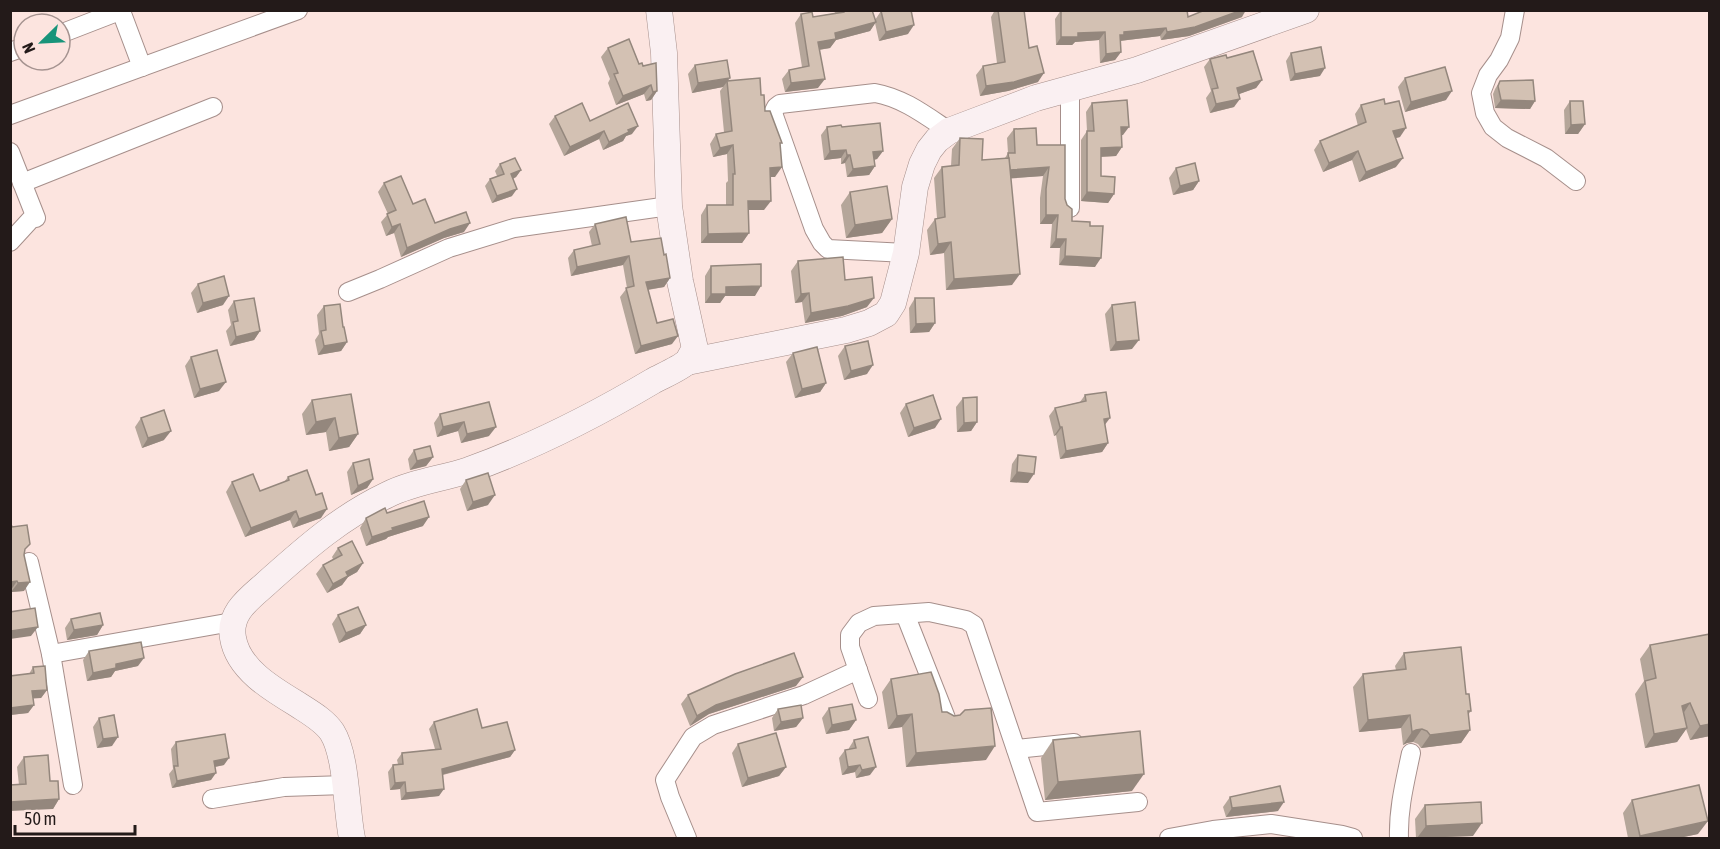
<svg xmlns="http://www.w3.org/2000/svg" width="1720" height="849" font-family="'Asap Condensed',sans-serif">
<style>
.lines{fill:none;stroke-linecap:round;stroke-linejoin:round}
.street-casing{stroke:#a68f8b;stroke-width:20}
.secondary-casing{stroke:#a68f8b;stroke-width:27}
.street{stroke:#fff;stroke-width:18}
.secondary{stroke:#faf0f2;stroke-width:26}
.wall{fill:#b5a69a}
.shaded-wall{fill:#94877d}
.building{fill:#d3c1b3;stroke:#94877d;stroke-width:1.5}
</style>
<rect width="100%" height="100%" fill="#fce4df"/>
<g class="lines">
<!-- street casing -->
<g class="street-casing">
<g id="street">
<path d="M1515,10l-5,28 -11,22 -11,15 -7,18 4,20 8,14 14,11 39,20 30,23"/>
<path d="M121,11l21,56"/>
<path d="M60,34l62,-24"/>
<path d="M10,52l14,-5"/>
<path d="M10,115l288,-105"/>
<path d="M10,152l26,66h-4l-22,24"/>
<path d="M22,183l191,-76"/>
<path d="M1070,208v-120"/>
<path d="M906,253l-78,-4 -6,-6 -8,-14 -41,-116 3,-6 4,-3 95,-11c28,5 50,22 74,38"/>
<path d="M348,292l32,-13 69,-31 65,-20 155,-22"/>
<path d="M29,562l22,92 22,131"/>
<path d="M905,614l41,104"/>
<path d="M51,654l181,-32"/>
<path d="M868,699l-18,-52v-12l9,-12 15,-7 55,-4 37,8 8,5 63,187 101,-10"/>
<path d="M1016,749l58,-6"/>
<path d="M212,799l72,-12 61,-2"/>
<path d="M687,838l-17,-41 -5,-17 28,-43 20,-12 91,-30 54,-25"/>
<path d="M1169,838l44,-8 58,-6 71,11 11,3"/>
<path d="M1399,838c-1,-29 6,-56 12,-85"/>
</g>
</g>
<!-- secondary casing -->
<g class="secondary-casing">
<g id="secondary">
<path d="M687,362l159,-32 23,-7 17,-9 7,-11 13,-50 9,-66 7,-23 7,-14 8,-10 12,-9 87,-33 101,-28 169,-60"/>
<path d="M352,838c-6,-29 -5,-82 -20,-106 -8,-12 -23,-20 -35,-28 -25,-15 -59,-35 -64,-66 -5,-27 19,-41 37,-58 37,-33 71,-63 117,-85 26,-13 55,-16 82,-25 64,-23 125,-54 184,-89 9,-5 28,-13 35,-20 2,-4 4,-8 7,-12l-15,-68 -11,-75 -5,-153 -5,-43"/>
</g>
</g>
<!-- street -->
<use href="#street" class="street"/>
<!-- secondary -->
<use href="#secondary" class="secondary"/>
</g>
<!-- wall -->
<g class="wall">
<path d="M834,10h38l3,10 6,-9 27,23 -29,7 -4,-18 -5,8 -34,9 -6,8 -11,2 -1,38 -33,4 -3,-13 7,-9 13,-3 -7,-44 6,-9 12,3 22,-4z"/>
<path d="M995,10h29l5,38 9,34 -30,9 -28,5 -4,-21 7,-9 14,-3 -6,-46z"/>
<path d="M1061,10l127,7h54l-53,19 -28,4 -1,-4 -40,5 1,11 -6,8 -15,3 -1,-23 -24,2 -3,3h-16l-1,-26z"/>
<path d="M608,48l31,16 18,27 -6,9 -5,1 -2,-7 -28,11 -8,-22 2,-4 -9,-22z"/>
<path d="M1291,53l29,23 -30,5 -4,-20z"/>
<path d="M1227,58l35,22 -6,8 -17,6 -5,13 -24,6 -4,-15 5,-7 -7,-24 6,-8z"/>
<path d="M695,65l33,16 33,14 4,16 15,33 -5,33h-5l-6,33h-16l1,23 -7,10h-41v-28l6,-10h19v-22l2,-2 -1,-27 -14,3 -3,-13 6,-10 8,-2 -4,-41 3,-4 -31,6 -4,-19z"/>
<path d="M1405,78l41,22 -41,12 -7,-25z"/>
<path d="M1500,81l35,20 -5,8 -35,-1 -2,-14 2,-5z"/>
<path d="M1570,101l15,23 -7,10h-13l-1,-24z"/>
<path d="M1092,103l31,32h-1v12l-6,9 -15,1v19l13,18 -6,9 -27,-2v-61l6,-9 -1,-19z"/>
<path d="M1385,104l15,33 -4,1v29l-37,15 -7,-22 -29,12 -9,-22 6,-9 38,-15 -3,-12 6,-9z"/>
<path d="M555,116l35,5 42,13 -6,2 -3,5 -20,9 -4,-11 -35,17 -15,-32z"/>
<path d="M827,127h15l41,24 -6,8 -3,1 1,6 -6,9 -22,2 -2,-14 -4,1v-6l-17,2 -3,-25z"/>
<path d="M1014,129l23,16 28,54 7,22 18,5 5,41 -36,-2 1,-17h-10l2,-24h-12v-26l3,-22 -32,2 1,107 -66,5 -2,-37 -14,2 -3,-25 8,-11 2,-1 -3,-40 8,-11 9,-1 1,-17 8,-11 22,22 23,-2 3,-5 -1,-15z"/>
<path d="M500,164l21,6 -5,7 -3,2 -1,17 -20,7 -7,-17 5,-7 7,-3 -2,-5z"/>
<path d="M1176,168l23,13 -6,9 -20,5 -4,-17z"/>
<path d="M384,183l29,21 22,19 29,9 -20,6 -43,19 -7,-24 -8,3 -5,-14 7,-8 -10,-22z"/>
<path d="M850,192l42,27 -10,14 -36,5 -5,-33z"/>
<path d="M595,224l36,18 33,13 6,23 -6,9 -16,3 9,33 15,21 -37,10 -15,-57 7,-9 -4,-23 -52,11 -3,-18 6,-8 18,-4 -3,-14z"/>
<path d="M798,261l47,19 22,27 -25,9 -37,7 -3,-21 -7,1 -4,-32z"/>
<path d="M711,266l44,30h-30l-5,7h-15v-27z"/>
<path d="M198,284l25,21 -26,8 -6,-20z"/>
<path d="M915,298l20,25 -6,9 -19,1 -1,-25z"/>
<path d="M234,301l26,30 -6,9 -24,6 -4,-15 5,-6 -3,-15z"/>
<path d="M1112,305l20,44 -22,2 -5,-37z"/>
<path d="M324,306l19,21 4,15 -6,9 -23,4 -3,-15 4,-6 -2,-19z"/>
<path d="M845,346l22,28 -23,6 -6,-24z"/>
<path d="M793,353l33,30 -6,9 -25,6 -9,-36z"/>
<path d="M191,357l28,34 -25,7 -9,-32z"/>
<path d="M1085,395l20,30 3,18 -6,9 -42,7 -4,-24 -2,1 -5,-20 6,-8 25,-6z"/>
<path d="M963,398l14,24 -6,9 -14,1 -1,-25z"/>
<path d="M312,400l46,34 -9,13 -20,4 -3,-19 -20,3 -4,-21z"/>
<path d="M489,402v34l-28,7 -3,-12 -21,6 -3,-14 6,-9z"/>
<path d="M906,404l29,24 -27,9 -8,-24z"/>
<path d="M141,418l23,22 -22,8 -7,-21z"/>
<path d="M414,450l19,7 -7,9 -16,4 -2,-11z"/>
<path d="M1018,455l10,28 -18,-1 2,-18z"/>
<path d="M353,463l20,16 -6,9 -16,7 -4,-23z"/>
<path d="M288,477l33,41 -28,10 -3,-8 -45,17 -19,-45 6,-10 28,9 24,-9z"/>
<path d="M466,480l22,25 -21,6 -7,-22z"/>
<path d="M387,513l36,13 -35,11 -2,2 -20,7 -6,-18 6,-10z"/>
<path d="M12,527l12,24v40l-13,1z"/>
<path d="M338,548l25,15 -6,9 -9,5 -6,8 -15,8 -11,-19 7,-9 10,-6 -1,-2z"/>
<path d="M338,615l28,10 -6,9 -21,9 -7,-19z"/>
<path d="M71,619l32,6 -6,10 -30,5 -2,-12z"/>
<path d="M1710,634v102l-20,4 -4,-11 -9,13 -32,6 -10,-54 9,-13 -4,-22 10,-14z"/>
<path d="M89,651l49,15 -23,5 -4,6 -24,4 -4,-21z"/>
<path d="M1404,653l62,41 5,17 -3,4 2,15 -9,13 -40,5 -3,-4 -5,-2 -6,1 -4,2 -2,-17 -42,4 -6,-45 10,-13 33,-4 -1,-4z"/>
<path d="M33,667l14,23 -6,8h-8l1,7 -6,8 -18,2v-39l19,-2z"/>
<path d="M891,679l51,33 44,48 -80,7 -4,-40 -14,2 -6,-37z"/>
<path d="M796,686l-87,28 -19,12 -9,-22 7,-9z"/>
<path d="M829,708l27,12 -7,10 -23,4 -4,-16z"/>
<path d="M778,709l25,9 -7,9 -22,4 -2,-13z"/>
<path d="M99,718l13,28 -15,2 -4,-21z"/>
<path d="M434,722l48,6 33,22 -5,7 -67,18 -4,21 -38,4 -1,-11 -10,1 -2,-18 5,-7 5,-1 -1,-4 5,-7 33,-4 -6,-20z"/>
<path d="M854,740l16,35 -14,3 -1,-6 -13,3 -3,-17 6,-8h4v-2z"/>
<path d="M1053,740l79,51 -87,9 -4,-42z"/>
<path d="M176,742l48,23 -9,2 -4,13 -39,8 -3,-14 4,-5 -2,-20z"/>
<path d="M738,744l48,23 -7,9 -37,11 -10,-34z"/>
<path d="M24,757l26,24 9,18 -6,10 -34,-24 -2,-18z"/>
<path d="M1230,797l48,14 -52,6 -3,-10z"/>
<path d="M1632,800l66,34 -19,4h-51l-5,-25z"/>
<path d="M1425,805l48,31 -57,2 -1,-19z"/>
</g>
<!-- shaded-wall -->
<g class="shaded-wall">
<path d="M1242,10h4l-4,7 -53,19 -28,4 6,-8z"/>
<path d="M876,22l-6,9 -34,9 -6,8 -19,3 7,-9 17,-9z"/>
<path d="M914,25l-6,9 -29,7 7,-9z"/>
<path d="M1166,28l-6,8 -41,5 1,-6 4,-3z"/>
<path d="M1105,32l-6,8 -24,2 -3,3h-16l5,-8 17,-4z"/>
<path d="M1121,52l-6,8 -15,3 6,-9z"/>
<path d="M1325,68l-5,8 -30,5 5,-7z"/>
<path d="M1044,73l-6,9 -30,9 -28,5 6,-10z"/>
<path d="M730,78l-7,9 -31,6 6,-10z"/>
<path d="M825,79l-7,9 -33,4 6,-9z"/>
<path d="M1262,80l-6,8 -25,9 6,-9z"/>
<path d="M651,85l-7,9 -28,11 7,-9z"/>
<path d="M657,91l-6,9 -5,1 7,-9z"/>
<path d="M1452,91l-6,9 -41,12 6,-10z"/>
<path d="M1240,99l-6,8 -24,6 6,-9z"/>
<path d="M1501,100l34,1 -5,8 -35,-1z"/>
<path d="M1585,124l-7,10h-13l6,-9z"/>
<path d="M638,126l-6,8 -6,2 -3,5 -20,9 6,-8 19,-12z"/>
<path d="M1121,127h8l-6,8 -8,1z"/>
<path d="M1406,128l-6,9 -13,3 6,-9z"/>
<path d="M604,131l-5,8 -35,17 6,-9z"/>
<path d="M733,145l-6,9 -14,3 7,-9z"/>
<path d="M1122,147l-6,9 -21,1 6,-9z"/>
<path d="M846,150l-5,8 -17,2 6,-9z"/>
<path d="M883,151l-6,8 -9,2 5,-9z"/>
<path d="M1358,151l-6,9 -29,12 6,-9z"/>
<path d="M847,155h3l-5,8 -4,1z"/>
<path d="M1403,158l-7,9 -37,15 7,-10z"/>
<path d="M875,166l-6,9 -22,2 6,-8z"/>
<path d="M782,167l-7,10h-11l6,-9z"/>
<path d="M1049,167l-6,9 -40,3 7,-9z"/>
<path d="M521,170l-5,7 -10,5 5,-8z"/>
<path d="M1199,181l-6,9 -20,5 7,-9z"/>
<path d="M517,189l-5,7 -20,7 5,-7z"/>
<path d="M1087,192l27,2 -6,9 -27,-2z"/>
<path d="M748,201h23l-7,9h-23z"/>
<path d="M1046,215h12l-6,9h-12z"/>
<path d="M892,219l-10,14 -36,5 9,-13z"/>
<path d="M470,223l-6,9 -20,6 -43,19 6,-9 43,-19z"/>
<path d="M400,224l-6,9 -8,3 6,-9z"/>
<path d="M749,233l-7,10h-41l7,-9z"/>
<path d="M1056,239h10l-6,9h-10z"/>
<path d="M951,242l-7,11 -14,2 8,-11z"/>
<path d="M629,256l-6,9 -52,11 6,-9z"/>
<path d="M1065,256l36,2 -6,9 -36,-2z"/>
<path d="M1020,274l-8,11 -66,5 8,-11z"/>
<path d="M670,278l-6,9 -25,4 7,-9z"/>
<path d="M761,286l-6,10h-30l-5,7h-15l6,-9 15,-7z"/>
<path d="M809,293l-7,9 -7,1 6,-9z"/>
<path d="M229,296l-6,9 -26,8 6,-10z"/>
<path d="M874,298l-7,9 -25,9 -37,7 6,-10z"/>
<path d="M935,323l-6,9 -19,1 6,-9z"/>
<path d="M260,331l-6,9 -24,6 6,-9z"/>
<path d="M678,336l-6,8 -37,10 6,-8z"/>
<path d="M1139,340l-7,9 -22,2 6,-9z"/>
<path d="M347,342l-6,9 -23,4 6,-9z"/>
<path d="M873,365l-6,9 -23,6 7,-9z"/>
<path d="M226,382l-7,9 -25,7 6,-9z"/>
<path d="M826,383l-6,9 -25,6 7,-9z"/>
<path d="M335,418l-9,14 -20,3 10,-13z"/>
<path d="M1110,418l-6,8v-7z"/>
<path d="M941,419l-6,9 -27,9 6,-9z"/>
<path d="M464,422l-6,9 -21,6 6,-10z"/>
<path d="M977,422l-6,9 -14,1 7,-9z"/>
<path d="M496,427l-7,9 -28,7 6,-9z"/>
<path d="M1060,427h2l-6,8 -2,1z"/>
<path d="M171,431l-7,9 -22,8 6,-10z"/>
<path d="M358,434l-9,13 -20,4 10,-13z"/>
<path d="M1108,443l-6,9 -42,7 6,-8z"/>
<path d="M433,457l-7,9 -16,4 7,-9z"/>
<path d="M1017,472l17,2 -6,9 -18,-1z"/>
<path d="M373,479l-6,9 -16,7 7,-9z"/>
<path d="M495,495l-7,10 -21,6 6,-9z"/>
<path d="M327,509l-6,9 -28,10 6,-9z"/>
<path d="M296,511l-6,9 -45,17 6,-9z"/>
<path d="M429,517l-6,9 -35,11 -2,2 -20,7 6,-9 20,-9z"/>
<path d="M363,563l-6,9 -9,5 -6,8 -15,8 6,-9 13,-12z"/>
<path d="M17,581l-6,9h-1v-8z"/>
<path d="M30,582l-6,9 -13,1 7,-9z"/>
<path d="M103,625l-6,10 -30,5 7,-10z"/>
<path d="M366,625l-6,9 -21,9 7,-10z"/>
<path d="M38,627l-7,9 -21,3 1,-8z"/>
<path d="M144,658l-6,8 -23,5 -4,6 -24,4 6,-8 23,-9z"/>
<path d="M803,677l-7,9 -87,28 -19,12 7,-10 19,-11z"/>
<path d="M47,690l-6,8 -15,1 6,-8z"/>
<path d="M1690,703l-9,14 1,-11z"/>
<path d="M34,705l-6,8 -18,2v-7z"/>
<path d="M912,714l-10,13 -14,2 9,-13z"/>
<path d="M1410,715l-9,13 -42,4 9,-12z"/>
<path d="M803,718l-7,9 -22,4 7,-9z"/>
<path d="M856,720l-7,10 -23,4 6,-9z"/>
<path d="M1710,724v12l-20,4 10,-14z"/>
<path d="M1687,728l-10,14 -32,6 9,-14z"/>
<path d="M1422,729l-9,13 -6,1 -4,2 9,-13 4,-2z"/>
<path d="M1470,730l-9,13 -40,5 9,-13z"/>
<path d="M118,737l-6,9 -15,2 6,-9z"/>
<path d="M995,746l-9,14 -80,7 10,-14z"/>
<path d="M515,750l-5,7 -73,19 5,-7z"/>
<path d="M229,758l-5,7 -15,3 5,-7z"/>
<path d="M860,765l-5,7 -13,3 6,-8z"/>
<path d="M786,767l-7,9 -37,11 6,-9z"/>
<path d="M876,767l-6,8 -14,3 6,-8z"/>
<path d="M216,773l-5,7 -39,8 5,-7z"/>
<path d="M1144,774l-12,17 -87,9 13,-18z"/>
<path d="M405,782l-5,7 -10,1 5,-7z"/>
<path d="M444,789l-5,7 -38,4 5,-7z"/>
<path d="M59,799l-6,10 -43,2v-9z"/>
<path d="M1284,802l-6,9 -52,6 6,-9z"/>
<path d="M1708,821l-10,13 -19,4h-41l2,-2z"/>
<path d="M1482,823l-9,13 -56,2 9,-12z"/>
</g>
<!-- building -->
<g class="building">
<path d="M844,10h28l4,12 -41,11 1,6 -18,3 7,37 -34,4 -2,-13 20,-4 -8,-52 11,-2 1,5 31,-5z"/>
<path d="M884,10h27l3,15 -28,7 -5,-21z"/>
<path d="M998,10h26l5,38 8,-2 7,27 -30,9 -28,4 -3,-20 22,-4z"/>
<path d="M1061,10h126l1,7 17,-7h37l-47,17 -28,5 -1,-4 -42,4v3h-4l1,17 -15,2 -1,-22 -27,1v4h-17z"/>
<path d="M629,39l10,25 3,-1 1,3 13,-3 1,28 -4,1 -2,-7 -28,11 -9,-22 4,-1 -10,-25z"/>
<path d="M1321,47l4,21 -30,6 -4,-21z"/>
<path d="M1253,51l9,29 -25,8 3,11 -24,5 -4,-15 6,-1 -8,-29 16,-4 1,3z"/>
<path d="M727,60l3,18 -32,5 -3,-18z"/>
<path d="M1445,67l7,24 -41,11 -6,-24z"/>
<path d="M760,78l1,17h3l1,16h5l12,32h-2l2,24 -12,1 1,33h-23l1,32 -41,1 -1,-29h26v-31h2l-2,-29 -13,3 -4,-14 16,-3 -5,-50z"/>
<path d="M1533,80l2,21 -34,-1 -3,-14 2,-5z"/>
<path d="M1384,99l1,5 14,-3 7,27 -13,3 10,27 -37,14 -8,-21 -29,12 -9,-22 46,-19 -5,-17z"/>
<path d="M1127,100l2,27h-8l1,20 -21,1v28l14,1 -1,17 -27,-2v-61h7l-2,-28z"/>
<path d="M1570,101h13l2,23 -14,1z"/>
<path d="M582,103l8,18 38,-18 10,23 -10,4 1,2 -20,10 -5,-11 -34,16 -15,-31z"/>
<path d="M880,123l3,28 -10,1 2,14 -22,3 -3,-14h-3l-1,-5 -16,1 -3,-24 14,-2 1,2z"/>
<path d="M1036,128l1,17h28v54l2,6 5,4v12l18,1v4h13l-2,32 -36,-2 1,-17h-10l2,-24h-12v-26l3,-22 -39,3 -2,-17h7l-1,-24z"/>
<path d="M960,138l23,1 -1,21 27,-2 11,116 -66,5 -3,-37 -13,2 -3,-25 10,-2 -3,-50 17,-2z"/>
<path d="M515,158l6,12 -10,4 6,15 -20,7 -7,-17 14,-5 -4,-10z"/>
<path d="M1195,163l4,18 -19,5 -4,-18z"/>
<path d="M401,176l12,28 12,-5 10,24 31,-11 4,11 -20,6 -43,19 -7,-24 -8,3 -5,-13 9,-4 -12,-27z"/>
<path d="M887,186l5,33 -37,6 -5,-33z"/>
<path d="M626,217l5,25 30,-4 3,17 2,-1 4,24 -24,4 11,41 16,-4 5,17 -37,10 -15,-58 8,-2 -5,-30 -52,11 -3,-17 26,-6 -5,-20z"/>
<path d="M843,257l2,23 27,-3 2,21 -26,8 -37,7 -2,-20 -8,1 -3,-33z"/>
<path d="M761,264v22l-35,1v7h-15v-28z"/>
<path d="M224,276l5,20 -26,7 -5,-19z"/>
<path d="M254,298l6,33 -24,6 -3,-15 5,-1 -4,-20z"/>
<path d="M915,298h19l1,25 -19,1z"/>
<path d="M1135,302l4,38 -23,2 -4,-37z"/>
<path d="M340,304l3,23h1l3,15 -23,4 -3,-15 5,-1 -2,-24z"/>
<path d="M868,341l5,24 -22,6 -6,-25z"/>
<path d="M817,347l9,36 -24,6 -9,-36z"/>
<path d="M217,350l9,32 -26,7 -9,-32z"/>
<path d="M1106,392l4,26 -6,1 4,24 -42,8 -4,-24h-2l-5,-19 31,-7 -1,-6z"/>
<path d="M351,394l7,40 -19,4 -4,-20 -19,4 -4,-22z"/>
<path d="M933,395l8,24 -27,9 -8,-24z"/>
<path d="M977,397v25l-13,1 -1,-25z"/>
<path d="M489,402l7,25 -29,7 -3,-12 -21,5 -3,-13z"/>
<path d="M164,410l7,21 -23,7 -7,-20z"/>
<path d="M430,446l3,11 -16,4 -3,-11z"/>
<path d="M1018,455l18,2 -2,17 -17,-2z"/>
<path d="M369,459l4,20 -15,7 -5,-23z"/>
<path d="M307,470l9,25 6,-2 5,16 -28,10 -3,-8 -45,17 -19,-46 21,-8 7,17 29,-11 -1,-3z"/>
<path d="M488,473l7,22 -22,7 -7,-22z"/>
<path d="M424,501l5,16 -37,11 1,2 -21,7 -6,-19 19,-10 2,5z"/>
<path d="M10,521l2,6 15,-2 3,19 -5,5 -1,6 6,27 -12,1 -1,-2 -7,1z"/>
<path d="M352,541l11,22 -17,9 2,4 -15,8 -10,-19 19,-10 -4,-7z"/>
<path d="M358,607l8,18 -20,8 -8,-18z"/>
<path d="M35,608l3,19 -27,4 -1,-19z"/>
<path d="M100,613l3,12 -29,5 -3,-11z"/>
<path d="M1710,634v90l-10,2 -10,-23 -8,3 5,22 -33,6 -9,-53 11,-3 -6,-33z"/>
<path d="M141,642l3,16 -28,6v4l-23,5 -4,-22z"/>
<path d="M1461,647l5,47h3l2,17h-3l2,19 -40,5 -3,-4 -5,-2 -6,1 -4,2 -2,-17 -42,5 -5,-46 43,-5 -2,-16z"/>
<path d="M794,653l9,24 -87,28 -19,11 -9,-21 47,-21z"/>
<path d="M45,666l2,24 -15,1 2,14 -24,3v-32l24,-3 -1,-6z"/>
<path d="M931,672l8,22 3,18h5l7,4 6,-1 5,-5 26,-2 4,38 -79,7 -4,-39 -15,2 -6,-37z"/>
<path d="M852,704l4,16 -24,5 -3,-17z"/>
<path d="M801,705l2,13 -22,4 -3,-13z"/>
<path d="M477,709l5,19 25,-6 8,28 -73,19 2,20 -38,4 -1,-11 -10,1 -2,-18 10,-1 -1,-11 39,-4 -7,-27z"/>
<path d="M114,715l4,22 -15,2 -4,-21z"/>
<path d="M1140,731l4,43 -86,8 -5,-42z"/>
<path d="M776,733l10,34 -38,11 -10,-34z"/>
<path d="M225,734l4,24 -15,3 2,12 -39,8 -3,-15h4l-2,-24z"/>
<path d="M868,737l8,30 -14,3 -2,-5 -12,2 -3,-17 11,-2 -2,-8z"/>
<path d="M48,755l2,26h8l1,18 -49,3v-17l16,-1 -2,-27z"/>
<path d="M1699,785l9,36 -68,15 -8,-36z"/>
<path d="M1280,786l4,16 -52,6 -2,-11z"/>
<path d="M1481,802l1,21 -56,3 -1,-21z"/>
</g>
<!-- border -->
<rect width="1720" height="849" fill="none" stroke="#231a19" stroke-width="24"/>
<!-- north arrow -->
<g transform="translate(42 42) rotate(246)"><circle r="28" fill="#fce4df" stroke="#a59390" stroke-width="1.5"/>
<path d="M0-4.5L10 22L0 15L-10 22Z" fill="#18947a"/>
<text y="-9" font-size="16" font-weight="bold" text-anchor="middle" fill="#231a19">N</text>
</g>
<!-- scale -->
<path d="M15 825v9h120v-9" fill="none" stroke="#231a19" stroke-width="3"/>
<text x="24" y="825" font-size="18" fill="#231a19" stroke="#fce4df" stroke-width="4.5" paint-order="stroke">50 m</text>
</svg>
